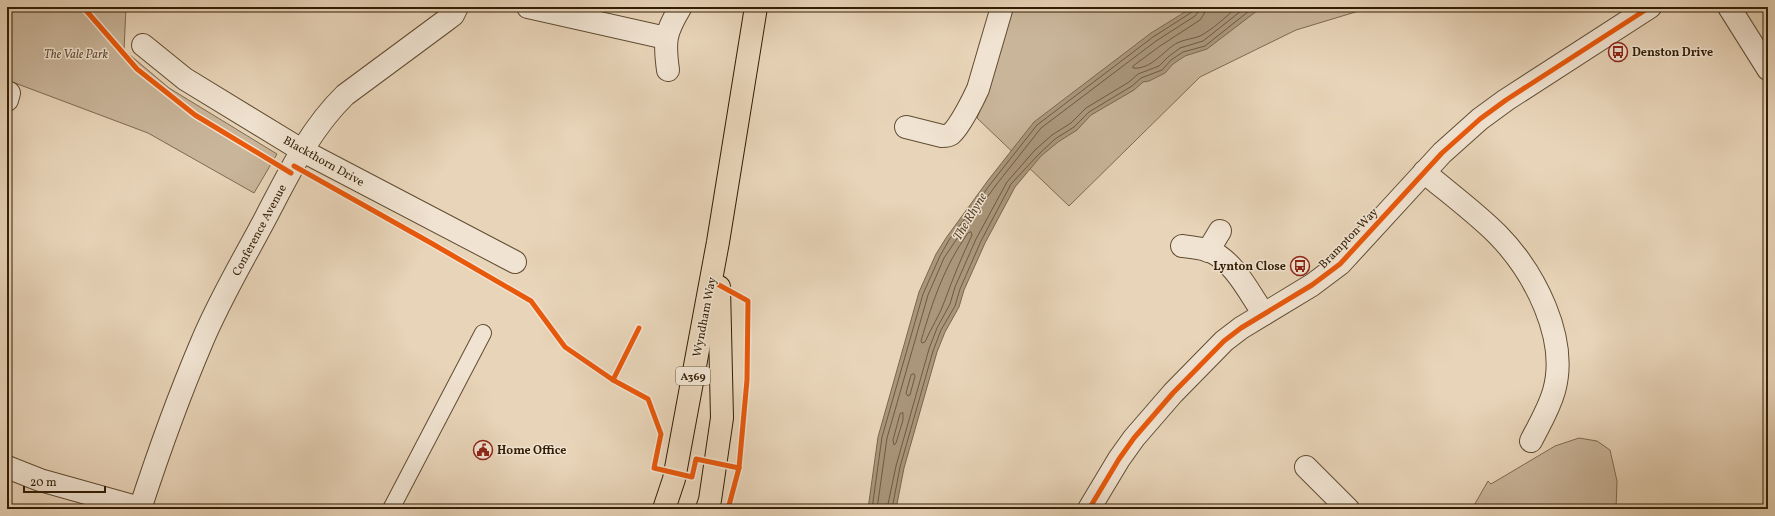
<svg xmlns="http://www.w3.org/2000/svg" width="1775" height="516" font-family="Vollkorn,serif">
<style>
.green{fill:#c9b59a;stroke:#7e6a50}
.water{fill:#aa967b;stroke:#7a664c}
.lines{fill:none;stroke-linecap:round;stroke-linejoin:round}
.shore{stroke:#6e5a40;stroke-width:1}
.service-casing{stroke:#604c32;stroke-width:18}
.minor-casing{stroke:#604c32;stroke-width:24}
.primary-casing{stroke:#321e05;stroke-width:24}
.service{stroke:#f0e3d1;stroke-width:16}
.minor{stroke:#f0e3d1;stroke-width:22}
.primary{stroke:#e8d4b8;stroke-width:22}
.cycleway-casing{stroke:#f0e3d1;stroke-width:8}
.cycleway{stroke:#e8590c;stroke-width:5}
.labels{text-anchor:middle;stroke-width:3;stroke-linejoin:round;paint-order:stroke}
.shield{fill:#f0e3d1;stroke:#6b5942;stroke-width:1}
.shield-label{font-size:11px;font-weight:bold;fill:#321e05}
.poi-label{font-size:12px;font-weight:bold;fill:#321e05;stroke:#f0e3d1;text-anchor:start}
.park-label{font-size:12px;font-style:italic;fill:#5f4b32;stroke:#f0e3d1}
.street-label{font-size:12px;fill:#321e05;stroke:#f0e3d1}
.water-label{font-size:13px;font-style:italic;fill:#5c482e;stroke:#f0e3d1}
</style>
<rect width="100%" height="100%" fill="#e8d4b8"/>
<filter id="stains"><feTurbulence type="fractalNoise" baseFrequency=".005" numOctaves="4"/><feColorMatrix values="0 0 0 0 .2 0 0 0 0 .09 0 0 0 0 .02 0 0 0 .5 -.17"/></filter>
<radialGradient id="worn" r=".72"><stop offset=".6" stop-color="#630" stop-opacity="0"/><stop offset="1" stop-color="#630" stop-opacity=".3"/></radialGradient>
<!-- green -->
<g class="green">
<path d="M7,7h119l-2,43 45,38 108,66 -23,39 -106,-60 -141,-53z"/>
<path d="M1012,7h360l-76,23 -96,47 -131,129 -92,-88 11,-27z"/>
<path d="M1579,438l18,3 13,9 7,31 -1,28h-144l16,-28 3,3 64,-38z"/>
</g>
<!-- water -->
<path class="water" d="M1193,7h69l-55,42 -22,7 -12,8 -8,9 -16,8 -6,1 -9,8 -43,25 -14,15 -19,12 -17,14 -26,31 -30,56 -21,47 -5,17 -14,25 -8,20 -33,116 -8,41h-28l10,-72 41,-145 17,-38 10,-16 43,-59 45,-57 117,-89z"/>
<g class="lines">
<!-- shore -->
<g class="shore">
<path d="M1205,7l-1,7 -4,6 -40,26 -27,20v2c18,2 30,-17 44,-25 8,-4 16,-4 23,-7 12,-6 27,-20 37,-29"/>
<path d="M971,232l1,3c-10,21 -19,43 -27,65 -5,15 -14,28 -20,42l-3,1 -1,-2c12,-41 23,-74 47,-108z"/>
<path d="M914,374l1,2 -5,19 -2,1 -2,-3 5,-18z"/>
<path d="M903,413v7l-7,23 -2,2 -1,-5 7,-26z"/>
<path d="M872,509l10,-72 41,-143 17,-38 9,-16 43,-58 45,-57 116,-88 39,-25 2,-5"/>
<path d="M877,509l10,-71 41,-143 16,-37 10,-15 42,-58 45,-57 115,-87 39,-25 3,-4 1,-5"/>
<path d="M887,509l9,-43 33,-117 8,-21 13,-24 5,-17 21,-48 31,-57 28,-32 17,-15 19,-12 15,-15 43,-26 9,-8 21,-8 9,-9 12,-9 23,-7 43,-34"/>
<path d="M892,509l8,-42 33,-116 8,-21 14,-24 5,-17 21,-48 30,-57 28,-30 16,-15 19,-12 15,-15 43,-26 9,-8 21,-8 9,-10 12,-8 22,-6 49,-39"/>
</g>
<!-- service casing -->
<g class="service-casing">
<path id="service" d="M391,509l92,-176"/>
</g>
<!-- minor casing -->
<g class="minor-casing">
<g id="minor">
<path d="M528,7l138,31"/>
<path d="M1729,7l39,62"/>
<path d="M143,45l42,34 118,72 212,111"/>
<path d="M668,70c-4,-29 -3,-37 12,-62"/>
<path d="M7,100l2,-7"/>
<path d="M906,127l36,9c3,0 6,0 9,-2 9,-8 22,-34 27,-45l24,-82"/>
<path d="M1424,172c25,21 51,40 74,63 36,37 71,103 56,156 -5,18 -15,34 -23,50"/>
<path d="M1182,246c9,1 19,2 28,5 25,11 39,42 54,63"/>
<path d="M1208,251l12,-20"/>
<path d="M7,467l33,13 100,28"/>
<path d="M1306,467l42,42"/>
<path d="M140,509c18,-55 38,-111 61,-165 18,-44 43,-85 65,-127 22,-42 44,-88 79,-122l100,-74 8,-6 4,-8"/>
<path d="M1089,509l30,-50 15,-21 39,-45 51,-52 17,-13 71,-43 28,-21 102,-111 38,-34 26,-19 144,-93"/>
</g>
</g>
<!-- primary casing -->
<g class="primary-casing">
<g id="primary">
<path d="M664,509l10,-30 44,-237 38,-235"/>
<path d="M707,509l3,-9 12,-82 -3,-131"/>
</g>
</g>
<!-- service -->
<use href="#service" class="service"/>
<!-- minor -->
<use href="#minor" class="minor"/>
<!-- primary -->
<use href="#primary" class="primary"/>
<!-- cycleway casing -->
<g class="cycleway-casing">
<g id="cycleway">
<path d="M83,7l54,62 58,46 96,58"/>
<path d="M294,166l137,77 100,58 34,46 48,33 35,19 13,35 -7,34 38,9 4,-18 43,9"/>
<path d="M719,285l29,16 -1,79 -8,88 -11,41"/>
<path d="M613,380l26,-52"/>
<path d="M1089,509l30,-50 15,-21 39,-45 51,-52 17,-13 71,-43 28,-21 102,-111 38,-34 26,-19 144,-93"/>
</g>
</g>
<!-- cycleway -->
<use href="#cycleway" class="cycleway"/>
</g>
<!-- icons -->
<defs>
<g id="bus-ring" transform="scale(1)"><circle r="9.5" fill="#f0e3d1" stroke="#8f2418" stroke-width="1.5"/><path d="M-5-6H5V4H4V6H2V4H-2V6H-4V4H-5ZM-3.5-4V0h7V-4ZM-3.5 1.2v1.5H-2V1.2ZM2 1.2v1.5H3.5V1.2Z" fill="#8f2418"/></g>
<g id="civic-ring" transform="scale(1)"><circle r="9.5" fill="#f0e3d1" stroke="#8f2418" stroke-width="1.5"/><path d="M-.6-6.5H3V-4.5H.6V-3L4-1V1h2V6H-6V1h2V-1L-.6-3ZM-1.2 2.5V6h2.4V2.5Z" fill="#8f2418"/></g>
</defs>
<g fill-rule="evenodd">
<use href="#bus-ring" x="1618" y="52"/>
<use href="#bus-ring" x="1300" y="266"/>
<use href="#civic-ring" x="483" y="450"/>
</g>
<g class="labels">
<!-- shield labels -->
<rect class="shield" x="676" y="367" width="34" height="18" rx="3"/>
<g class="shield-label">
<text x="693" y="380">A369</text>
</g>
<!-- poi labels -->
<g class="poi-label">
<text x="1632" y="56">Denston Drive</text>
<text x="1286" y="270" text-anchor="end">Lynton Close</text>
<text x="497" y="454">Home Office</text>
</g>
<!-- park labels -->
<g class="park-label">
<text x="76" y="58">The Vale Park</text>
</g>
<!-- street labels -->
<g class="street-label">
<text transform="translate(324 161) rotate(29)" y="4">Blackthorn Drive</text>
<text transform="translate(259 230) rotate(-62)" y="4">Conference Avenue</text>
<text transform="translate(1348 238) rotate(-46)" y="4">Brampton Way</text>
<text transform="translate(704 317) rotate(-79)" y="4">Wyndham Way</text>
</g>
<!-- water labels -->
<g class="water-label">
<text transform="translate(969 216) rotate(-59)" y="5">The Rhyne</text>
</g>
</g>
<!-- margin -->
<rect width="1775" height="516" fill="none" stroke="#e8d4b8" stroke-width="24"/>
<rect x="8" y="8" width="1759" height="500" fill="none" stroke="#321e05" stroke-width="2"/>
<rect x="12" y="12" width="1751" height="492" fill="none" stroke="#321e05"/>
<!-- scale -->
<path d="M24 486v6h81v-6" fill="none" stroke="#321e05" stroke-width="2"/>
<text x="30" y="486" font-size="12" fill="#321e05" stroke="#f0e3d1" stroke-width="3" paint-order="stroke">20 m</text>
<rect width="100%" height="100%" filter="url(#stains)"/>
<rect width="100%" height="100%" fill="url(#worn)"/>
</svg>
